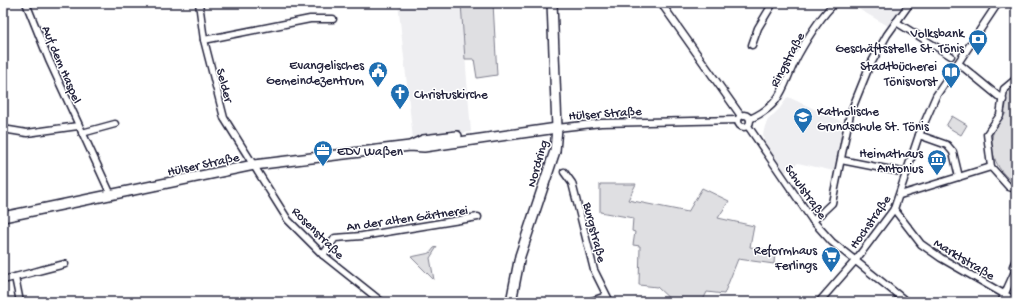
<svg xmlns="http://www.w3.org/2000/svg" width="1019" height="305" font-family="'Gochi Hand',sans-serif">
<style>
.built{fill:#eeeef1}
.green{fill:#dfdfe2;stroke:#80808e}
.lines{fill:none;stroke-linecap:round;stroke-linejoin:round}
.street-casing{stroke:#22223b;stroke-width:9}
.secondary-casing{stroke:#22223b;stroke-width:12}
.street{stroke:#fff;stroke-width:6}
.secondary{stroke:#fff;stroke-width:9}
.labels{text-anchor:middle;stroke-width:3;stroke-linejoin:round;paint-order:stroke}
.poi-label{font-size:13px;fill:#22223b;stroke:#fff;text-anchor:end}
.street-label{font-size:13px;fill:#22223b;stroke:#fff}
</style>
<rect width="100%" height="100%" fill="#fff"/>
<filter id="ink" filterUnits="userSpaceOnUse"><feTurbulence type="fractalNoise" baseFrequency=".025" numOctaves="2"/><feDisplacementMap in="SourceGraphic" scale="8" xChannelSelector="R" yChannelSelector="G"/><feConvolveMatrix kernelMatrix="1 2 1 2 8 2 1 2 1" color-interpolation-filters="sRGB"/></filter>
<g filter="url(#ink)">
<!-- built -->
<g class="built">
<path d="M398,3h63l10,129 -58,7z"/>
<path d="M848,3h56l-14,20v4z"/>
<path d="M788,97l57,26 -11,48 -36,-8 -14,10 -18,-27 -3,-11 2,-9 3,-6 12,-12z"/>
</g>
<!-- green -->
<g class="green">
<path d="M461,3h32l4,72 -20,3 -3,-19h-9z"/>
<path d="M1016,81v102c-16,-7 -26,-28 -24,-45 1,-9 8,-17 14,-25l-2,-1c6,-15 -3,-18 12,-31z"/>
<path d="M952,116l15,9 -6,10 -15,-9z"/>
<path d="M600,184h36l-8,16 60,12 14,-24 27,13 -11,17 36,8 -4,21 25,4 -1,13 -36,-5 -14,35 -17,-2 -5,10h-29l-16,-15 -18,-2 1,-39 -7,-1 2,-13 -3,-1 1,-13 -33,-6z"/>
<path d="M437,247l-7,11 4,22 -23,-23 19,-4 4,-5z"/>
</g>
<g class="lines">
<!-- street casing -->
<g class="street-casing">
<g id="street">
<path d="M26,3l23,57 62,135"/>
<path d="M199,3l5,37 20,78 64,102 35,35 59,47"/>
<path d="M661,3l80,113"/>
<path d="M896,22l55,34"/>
<path d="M204,40l106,-21h23"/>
<path d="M752,45l6,-17 15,-25"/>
<path d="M958,63l45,37"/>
<path d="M1016,79l-12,10 -4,26 -13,19 4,33 18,20 7,2"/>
<circle cx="744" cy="121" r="6"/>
<path d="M750,119c35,-16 32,-34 48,-64 10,-18 22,-38 37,-52"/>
<path d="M748,126l65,95 19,21 75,60"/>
<path d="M557,128l44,-5 137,-3"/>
<path d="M3,129l24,4 51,-7"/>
<path d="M82,133l33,-9"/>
<path d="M919,135l28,10 6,7 6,25"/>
<path d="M841,160l66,13"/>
<path d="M564,172l8,11 22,87 16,32"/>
<path d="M900,195l91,-28"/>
<path d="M894,209l27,35 20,14 75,43"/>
<path d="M813,221l19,-18 18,-89 19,-47 18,-32 23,-32"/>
<path d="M323,255l12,-17 27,-2 116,-19"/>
<path d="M1016,260l-3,6 3,2"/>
<path d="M15,277l5,25"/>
<path d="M3,280c21,-5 41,-11 62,-16"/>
<path d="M589,302l17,-6"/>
<path d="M819,302l36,-41 39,-52 25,-74 17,-39 62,-93"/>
<path d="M1001,302l15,-33"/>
</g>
</g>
<!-- secondary casing -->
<g class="secondary-casing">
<g id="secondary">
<path d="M412,145l11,-5 34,-4"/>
<path d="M3,217l251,-52 156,-19 14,1 133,-19"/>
<path d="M511,302l9,-46 35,-105 2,-23 -5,-125"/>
</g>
</g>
<!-- street -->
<use href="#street" class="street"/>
<!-- secondary -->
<use href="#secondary" class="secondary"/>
</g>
</g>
<!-- icons -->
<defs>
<g id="bank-pin" transform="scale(1)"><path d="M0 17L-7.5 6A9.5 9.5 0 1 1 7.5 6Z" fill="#1f6fb2" stroke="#fff"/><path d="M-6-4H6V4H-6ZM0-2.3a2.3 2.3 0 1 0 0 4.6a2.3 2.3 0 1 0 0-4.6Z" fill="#fff"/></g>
<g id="civic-pin" transform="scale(1)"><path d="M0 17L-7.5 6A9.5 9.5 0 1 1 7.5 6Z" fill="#1f6fb2" stroke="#fff"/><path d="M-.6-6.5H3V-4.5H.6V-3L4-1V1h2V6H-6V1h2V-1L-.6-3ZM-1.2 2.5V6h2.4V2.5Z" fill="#fff"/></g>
<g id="library-pin" transform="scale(1)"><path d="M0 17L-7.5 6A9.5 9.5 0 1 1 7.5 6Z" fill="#1f6fb2" stroke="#fff"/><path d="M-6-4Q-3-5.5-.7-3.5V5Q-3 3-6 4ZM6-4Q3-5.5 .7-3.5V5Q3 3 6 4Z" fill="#fff"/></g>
<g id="church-pin" transform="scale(1)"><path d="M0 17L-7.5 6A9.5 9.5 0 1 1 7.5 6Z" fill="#1f6fb2" stroke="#fff"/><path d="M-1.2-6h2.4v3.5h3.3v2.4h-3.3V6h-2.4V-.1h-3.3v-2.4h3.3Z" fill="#fff"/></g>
<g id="school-pin" transform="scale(1)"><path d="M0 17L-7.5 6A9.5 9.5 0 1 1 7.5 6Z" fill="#1f6fb2" stroke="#fff"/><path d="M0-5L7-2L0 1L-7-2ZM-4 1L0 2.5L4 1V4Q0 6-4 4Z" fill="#fff"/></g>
<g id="office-pin" transform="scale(1)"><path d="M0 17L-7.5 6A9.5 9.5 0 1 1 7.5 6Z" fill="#1f6fb2" stroke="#fff"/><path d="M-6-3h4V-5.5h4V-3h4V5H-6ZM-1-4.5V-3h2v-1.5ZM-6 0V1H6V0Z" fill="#fff"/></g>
<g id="museum-pin" transform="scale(1)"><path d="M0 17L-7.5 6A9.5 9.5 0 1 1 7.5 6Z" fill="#1f6fb2" stroke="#fff"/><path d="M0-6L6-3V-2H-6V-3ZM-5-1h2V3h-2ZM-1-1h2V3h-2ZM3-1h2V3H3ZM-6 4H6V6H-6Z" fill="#fff"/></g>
<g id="supermarket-pin" transform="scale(1)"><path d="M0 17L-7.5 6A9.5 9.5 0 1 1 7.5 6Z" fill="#1f6fb2" stroke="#fff"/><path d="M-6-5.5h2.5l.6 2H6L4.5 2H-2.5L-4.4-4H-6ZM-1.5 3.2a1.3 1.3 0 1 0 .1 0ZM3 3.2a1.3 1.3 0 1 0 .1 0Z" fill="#fff"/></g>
</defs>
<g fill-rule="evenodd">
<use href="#bank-pin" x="978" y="39"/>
<use href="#civic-pin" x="378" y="71"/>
<use href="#library-pin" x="951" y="72"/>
<use href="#church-pin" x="400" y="93"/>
<use href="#school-pin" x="803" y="117"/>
<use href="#office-pin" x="323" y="150"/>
<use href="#museum-pin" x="937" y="159"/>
<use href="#supermarket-pin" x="831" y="256"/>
</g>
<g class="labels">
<!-- poi labels -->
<g class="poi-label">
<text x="964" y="37">Volksbank<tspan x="964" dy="15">Geschäftsstelle St. Tönis</tspan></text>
<text x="364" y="69">Evangelisches<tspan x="364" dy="15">Gemeindezentrum</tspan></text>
<text x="937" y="70">Stadtbücherei<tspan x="937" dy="15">Tönisvorst</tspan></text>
<text x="414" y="98" text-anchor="start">Christuskirche</text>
<text x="817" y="115" text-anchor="start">Katholische<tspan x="817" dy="15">Grundschule St. Tönis</tspan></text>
<text x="337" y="155" text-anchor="start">EDV Waßen</text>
<text x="923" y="157">Heimathaus<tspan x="923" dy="15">Antonius</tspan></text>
<text x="817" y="254">Reformhaus<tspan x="817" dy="15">Ferlings</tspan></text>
</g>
<!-- street labels -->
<g class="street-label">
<text transform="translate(786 59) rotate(-62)" y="5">Ringstraße</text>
<text transform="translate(63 64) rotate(67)" y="5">Auf dem Haspel</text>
<text transform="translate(226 85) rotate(75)" y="5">Selder</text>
<text transform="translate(605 112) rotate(-4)" y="5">Hülser Straße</text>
<text transform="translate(203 163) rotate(-12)" y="5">Hülser Straße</text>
<text transform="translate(536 163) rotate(-74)" y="5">Nordring</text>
<text transform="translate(807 191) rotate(55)" y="5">Schulstraße</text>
<text transform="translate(407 217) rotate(-8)" y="5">An der alten Gärtnerei</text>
<text transform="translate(869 221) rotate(-55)" y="5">Hochstraße</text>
<text transform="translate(319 232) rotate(45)" y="5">Rosenstraße</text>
<text transform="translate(596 232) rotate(76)" y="5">Burgstraße</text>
<text transform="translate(965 258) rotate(31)" y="5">Marktstraße</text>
</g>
</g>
<!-- margin -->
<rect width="1019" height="305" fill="none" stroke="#fff" stroke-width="16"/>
<rect x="8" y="8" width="1003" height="289" fill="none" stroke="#22223b" stroke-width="1.5" filter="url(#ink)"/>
</svg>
